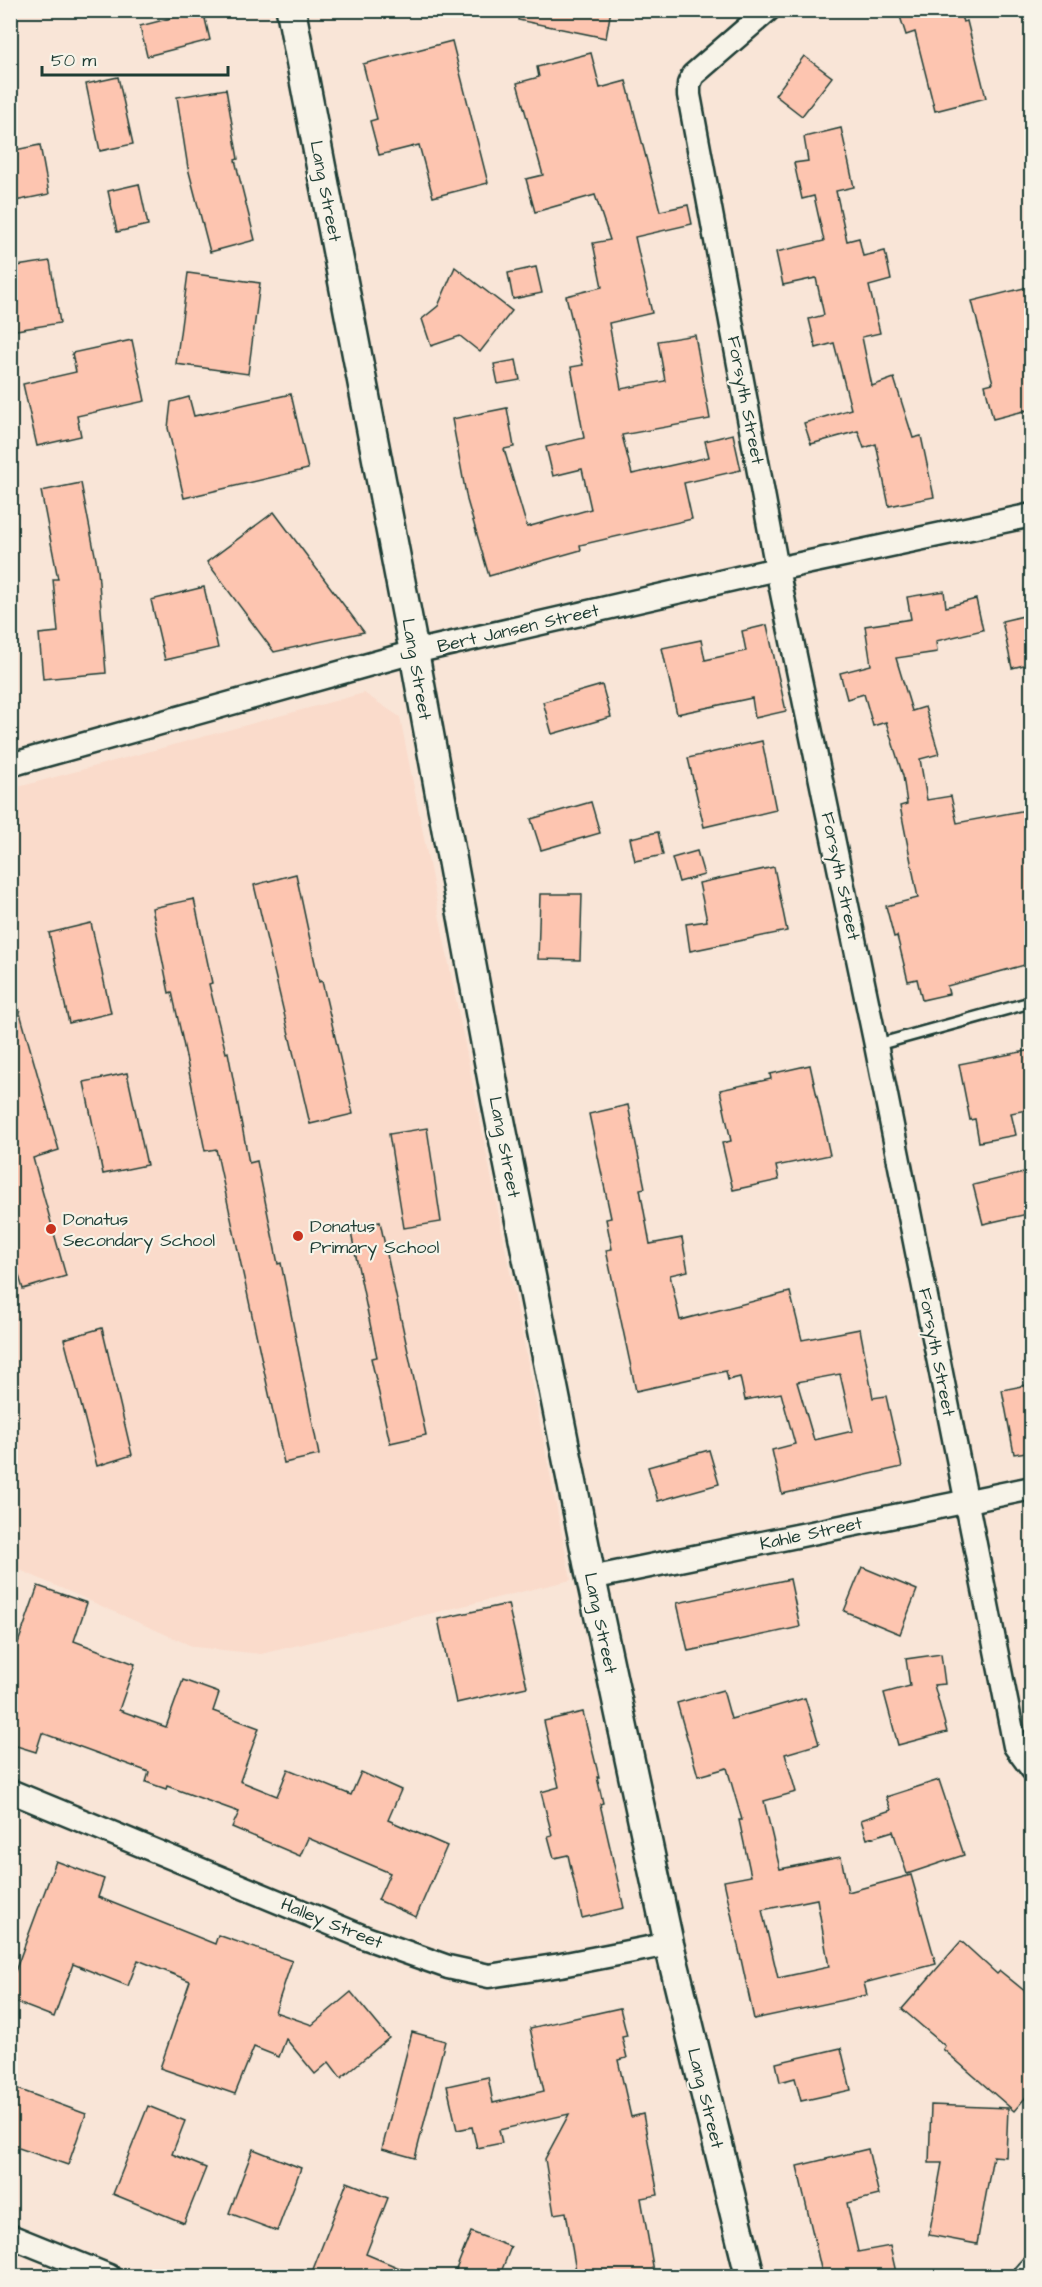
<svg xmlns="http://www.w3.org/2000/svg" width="1042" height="2287" font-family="'Architects Daughter',sans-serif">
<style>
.built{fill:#fadbcb}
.building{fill:#fdc5b0;stroke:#1f3d34;stroke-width:1.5;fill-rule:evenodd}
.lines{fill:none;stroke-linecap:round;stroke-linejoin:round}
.service-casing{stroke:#1f3d34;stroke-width:15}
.minor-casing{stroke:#1f3d34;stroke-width:27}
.tertiary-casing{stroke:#1f3d34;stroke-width:33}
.service{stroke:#f7f3e8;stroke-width:10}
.minor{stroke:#f7f3e8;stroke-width:22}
.tertiary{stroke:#f7f3e8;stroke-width:28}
.poi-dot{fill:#c8321e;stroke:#f7f3e8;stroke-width:2}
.labels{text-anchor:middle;stroke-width:4.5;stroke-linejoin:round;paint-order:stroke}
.street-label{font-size:18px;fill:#1f3d34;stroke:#f7f3e8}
.poi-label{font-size:18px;fill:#1f3d34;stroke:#f7f3e8;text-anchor:start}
</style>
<rect width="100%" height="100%" fill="#f9e5d7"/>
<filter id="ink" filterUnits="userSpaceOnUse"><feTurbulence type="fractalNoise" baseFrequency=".0167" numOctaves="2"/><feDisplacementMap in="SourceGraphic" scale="12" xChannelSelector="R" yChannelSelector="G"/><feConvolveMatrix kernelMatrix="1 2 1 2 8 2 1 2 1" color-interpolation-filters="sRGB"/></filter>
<g filter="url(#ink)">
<!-- built -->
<path class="built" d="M364,693l36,24 171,863 -310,74 -67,-7 -183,-81v-777z"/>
<!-- building -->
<g class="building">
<path d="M203,10l7,30 -63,16 -7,-30z"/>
<path d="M519,10h92l-5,28 -88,-18z"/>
<path d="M898,10h61l4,12 4,-1 19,77 -51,13 -20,-79 -9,3z"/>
<path d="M452,41l36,142 -55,14 -14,-52 -40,10 -9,-34 7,-2 -14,-55z"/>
<path d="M591,53l9,35 26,-7 34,130 28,-6 4,19 -57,13 17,76 -43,10 12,66 44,-8 -7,-40 37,-6 15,84 -88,16 10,39 77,-17 -4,-16 28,-7 8,36 -57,13 8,36 -112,26 1,5 -92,26 -22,-76 -15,-81 55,-11 7,39 -10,2 23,78 64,-18 -9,-40 -29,7 -7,-29 38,-9 -13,-71 12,-2 -17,-69 36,-9 -9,-44 17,-3 -15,-45 -60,17 -9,-33 17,-4 -26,-92 22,-6 -2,-10z"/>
<path d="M804,56l28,21 -30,39 -27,-21z"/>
<path d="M118,77l15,67 -33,7 -14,-67z"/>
<path d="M226,89l12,70 -3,1 20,80 -45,12 -22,-84 -11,-71z"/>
<path d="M841,128l13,59 -18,4 11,50 12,-3 4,18 22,-5 6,29 -22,6 11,47 -18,4 10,49 22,-8 19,60 8,-2 13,61 -45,9 -13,-62 -12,4 -6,-17 -47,13 -7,-21 47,-14 -17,-66 -18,5 -7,-29 15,-4 -8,-37 -33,7 -7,-33 48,-11 -10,-45 -12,3 -8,-36 14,-2 -4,-24z"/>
<path d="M40,145l9,49 -39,8v-51z"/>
<path d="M139,184l9,41 -31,7 -9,-41z"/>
<path d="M50,261l10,62 -50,8v-64z"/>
<path d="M455,267l57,44 -32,41 -20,-16 -29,10 -9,-27 16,-13z"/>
<path d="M536,267l6,26 -29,6 -5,-26z"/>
<path d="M188,273l72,10 -12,91 -72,-10z"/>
<path d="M1032,286v123l-39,10 -8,-34 8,-2 -21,-82z"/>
<path d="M132,340l13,61 -68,15 4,20 -44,10 -14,-62 53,-12 -4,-19z"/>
<path d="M516,360l4,20 -22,4 -4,-20z"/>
<path d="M291,394l17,75 -124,29 -16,-70 3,-26 18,-5 5,19z"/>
<path d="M81,483l17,87 8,103 -63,6 -4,-45 19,-2 -5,-53h5l-17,-88z"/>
<path d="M274,512l90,120 -90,20 -67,-90z"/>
<path d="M204,587l14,61 -53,12 -14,-60z"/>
<path d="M944,591l2,16 30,-8 7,31 -47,11 1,11 -41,6 16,53 13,-4 14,47 -19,5 7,41 24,-4 6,27 75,-14v154l-85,23 2,8 -27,6 -5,-21 -9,2 -11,-45 -3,1 -8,-31 32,-8 -18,-92 7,-2 -4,-28 -17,-54 -13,4 -9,-32 -17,5 -7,-26 31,-8 -6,-39 46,-7 -4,-22z"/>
<path d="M1032,614v49l-20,5 -10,-47z"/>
<path d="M767,625l19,86 -31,7 -3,-20 -75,16 -15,-66 39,-8 4,20 41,-9 -4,-20z"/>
<path d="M602,685l9,32 -59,17 -9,-32z"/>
<path d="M762,741l14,69 -72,17 -16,-69z"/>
<path d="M591,802l9,31 -59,17 -10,-31z"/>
<path d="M658,832l5,23 -28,6 -5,-23z"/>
<path d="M697,851l7,24 -25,7 -7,-24z"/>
<path d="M774,867l13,64 -97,20 -4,-27 21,-3 -8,-38z"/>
<path d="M296,874l23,108 3,-1 31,133 -43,10 -56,-239z"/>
<path d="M540,894h42l-2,66 -42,-1z"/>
<path d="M194,899l18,84 -3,1 17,69 2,-1 21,111 8,-2 21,103 3,-1 38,192 -35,8 -68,-314 -11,2 -22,-109 -11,-50 -3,1 -17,-85z"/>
<path d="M91,923l20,90 -42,10 -20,-90z"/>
<path d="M16,999l43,151 -26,8 33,118 -43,13 -13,-43v-246z"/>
<path d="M1032,1050v59l-21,4 5,22 -37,7 -4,-23 -5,1 -11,-56z"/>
<path d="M810,1065l20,90 -54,11 3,14 -46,10 -11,-47 9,-2 -11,-51 51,-11 -1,-5z"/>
<path d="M127,1073l20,92 -44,9 -19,-92z"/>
<path d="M628,1105l17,83 -5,1 10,55 32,-6 6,33 -18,4 10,45 110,-28 12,48 58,-11 13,69 13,-2 16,71 -120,27 -10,-44 23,-6 -14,-51 -36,7 -5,-23 -12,3 -2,-9 -90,20 -30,-141 6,-1 -6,-30 5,-1 -22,-104zM840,1374l13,57 -39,9 -17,-58z"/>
<path d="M427,1128l14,94 -37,6 -15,-94z"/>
<path d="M1032,1171v42l-49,11 -10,-39z"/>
<path d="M380,1222l46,213 -36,8 -19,-85 6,-1 -27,-129z"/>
<path d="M102,1328l30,127 -35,11 -33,-127z"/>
<path d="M1032,1384v67l-18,3 -12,-64z"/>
<path d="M709,1450l10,34 -61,17 -10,-34z"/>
<path d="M862,1567l55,23 -17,44 -56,-23z"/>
<path d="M790,1579l10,48 -112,24 -11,-48z"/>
<path d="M38,1586l49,17 -13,38 61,23 -16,46 47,17 17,-47 36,13 -6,18 46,17 -19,53 37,15 11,-27 63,26 10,-23 40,18 -13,30 59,26 -31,71 -38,-17 12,-27 -82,-35 -8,18 -68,-29 7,-15 -72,-26 -1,3 -20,-7 3,-10 -107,-39 -6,19 -26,-8v-78z"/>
<path d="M508,1604l19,83 -71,16 -18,-84z"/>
<path d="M941,1654l4,30 -11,1 13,47 -49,13 -14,-52 26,-7 -4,-27z"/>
<path d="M723,1690l8,29 74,-21 14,46 -34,10 11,38 -32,9 16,68 61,-12 7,35 63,-17 25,89 -72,19 3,12 -113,24 -30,-138 27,-5 -12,-56h3l-15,-52 -29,8 -21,-73zM817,1899l12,68 -51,11 -16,-68z"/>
<path d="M583,1712l16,65h-2l6,26 -3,1 24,104 -42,10 -14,-63 -14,3 -6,-22 4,-1 -11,-43 18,-5 -15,-66z"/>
<path d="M939,1780l25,75 -57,19 -14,-43 -26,8 -6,-19 30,-10 -5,-13z"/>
<path d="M56,1861l48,18 -6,18 117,47 3,-9 74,26 -17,51 37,13 39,-33 38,46 -48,40 -12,-16 -14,12 -29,-35 -7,18 -25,-10 -19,47 -75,-26 30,-87 -52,-21 -10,26 -55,-22 -19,53 -44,-17v-15z"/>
<path d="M961,1941l36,33 3,-3 32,26v93l-18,21 -71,-62 2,-3 -43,-37z"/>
<path d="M620,2008l7,28 -5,1 5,21 -9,2 13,57 12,-3 15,81 -17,3 14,79h-78l-11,-65 -12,2 -9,-55 24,-45 -70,16 3,13 -25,5 -5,-21 -15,3 -10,-44 41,-9 5,26 51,-12 -14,-63z"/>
<path d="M412,2032l33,9 -30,117 -33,-9z"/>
<path d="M841,2048l10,42 -50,11 -6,-23 -15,4 -4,-19z"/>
<path d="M15,2088l71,26 -18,51 -58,-20v-44z"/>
<path d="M931,2105l77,3 -2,49 -13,-1 -16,88 -48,-9 13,-72h-13z"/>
<path d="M148,2106l37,15 -13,33 34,14 -22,55 -71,-29z"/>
<path d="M253,2149l48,19 -24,63 -48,-18z"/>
<path d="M868,2149l11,46 -32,8 11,49 32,-6 7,31h-74l-26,-111z"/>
<path d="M347,2182l41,16 -22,56 55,23h-111z"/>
<path d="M471,2232l40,15 -12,30h-46z"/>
</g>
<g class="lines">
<!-- service casing -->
<g class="service-casing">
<path id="service" d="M876,1045l156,-43"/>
</g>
<!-- minor casing -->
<g class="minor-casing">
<g id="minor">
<path d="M768,10l-75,65 -4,9v11l88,474 99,476 139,701 17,23"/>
<path d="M10,765l404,-113 363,-83 255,-54"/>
<path d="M591,1578l441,-90"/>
<path d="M10,1791l356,147 82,29 41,9 72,-11 108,-21"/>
<path d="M10,2236l99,40"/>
<path d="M1024,2276l8,-9"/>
</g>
</g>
<!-- tertiary casing -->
<g class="tertiary-casing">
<path id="tertiary" d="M291,10l123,642 83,453 94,473 78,366 81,332"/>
</g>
<!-- service -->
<use href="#service" class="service"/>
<!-- minor -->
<use href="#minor" class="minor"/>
<!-- tertiary -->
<use href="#tertiary" class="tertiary"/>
</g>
</g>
<!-- markers -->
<g class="poi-dot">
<circle cx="51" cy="1229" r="6"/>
<circle cx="298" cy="1236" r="6"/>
</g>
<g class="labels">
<!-- street labels -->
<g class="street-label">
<text transform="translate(326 191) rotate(79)" y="6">Lang Street</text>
<text transform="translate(746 400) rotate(79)" y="6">Forsyth Street</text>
<text transform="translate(518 628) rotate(-13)" y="6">Bert Jansen Street</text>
<text transform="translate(417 669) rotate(80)" y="6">Lang Street</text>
<text transform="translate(841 876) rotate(78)" y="6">Forsyth Street</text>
<text transform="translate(505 1147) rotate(79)" y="6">Lang Street</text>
<text transform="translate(937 1352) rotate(79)" y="6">Forsyth Street</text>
<text transform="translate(811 1533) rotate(-12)" y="6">Kahle Street</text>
<text transform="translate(601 1623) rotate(78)" y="6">Lang Street</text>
<text transform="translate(332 1923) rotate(22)" y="6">Halley Street</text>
<text transform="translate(706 2098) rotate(76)" y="6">Lang Street</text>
</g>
<!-- poi labels -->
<g class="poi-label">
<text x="63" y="1225">Donatus<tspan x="63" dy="21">Secondary School</tspan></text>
<text x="310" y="1232">Donatus<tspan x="310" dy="21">Primary School</tspan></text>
</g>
</g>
<!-- margin -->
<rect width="1042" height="2287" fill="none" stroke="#f7f3e8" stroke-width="36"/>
<rect x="18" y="18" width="1006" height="2251" fill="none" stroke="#1f3d34" stroke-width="2" filter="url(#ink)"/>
<!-- scale -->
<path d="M42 66v9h186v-9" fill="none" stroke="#1f3d34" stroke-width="3"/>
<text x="51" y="66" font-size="18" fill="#1f3d34" stroke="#f7f3e8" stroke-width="4.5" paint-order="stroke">50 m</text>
</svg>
